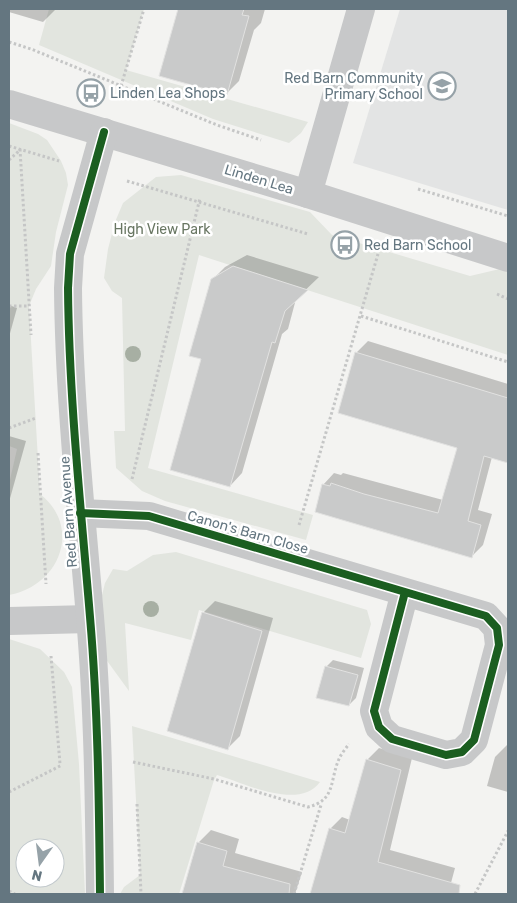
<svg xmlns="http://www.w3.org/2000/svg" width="517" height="903" font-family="Rubik,sans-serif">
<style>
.built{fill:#e3e4e4}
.green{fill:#e2e5df;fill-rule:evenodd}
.shadow{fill:#0003}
.building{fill:#c9caca;stroke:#e2e2e1}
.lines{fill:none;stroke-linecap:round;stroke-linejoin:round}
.path{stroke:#c5c6c6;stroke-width:3;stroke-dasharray:2.5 2.5;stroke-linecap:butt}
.minor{stroke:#c7c8c9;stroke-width:28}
.cycleway-casing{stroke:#fff;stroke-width:11}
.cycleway{stroke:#1b5e20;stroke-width:8}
.tree{fill:#a7afa3}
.labels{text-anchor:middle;stroke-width:5;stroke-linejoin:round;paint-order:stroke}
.poi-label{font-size:14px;fill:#647680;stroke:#fff;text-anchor:start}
.street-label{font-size:14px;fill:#647680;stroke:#fff}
.park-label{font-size:14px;fill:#697763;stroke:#fff}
</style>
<rect width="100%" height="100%" fill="#f3f3f1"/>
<!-- built -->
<path class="built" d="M400,9h108v201l-155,-47z"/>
<!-- green -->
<g class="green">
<path d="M49,9h95l-18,61 182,52 -7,11 -12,10 -76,-24 -174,-74z"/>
<path d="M9,123l29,11 9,6 14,21 5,12 2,12 -12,47 -5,34 -15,23 -7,17 11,188c43,34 19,92 -31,101v-111l8,-35 -8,-3z"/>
<path d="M181,175l129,37 22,23 138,41 34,-8 4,2v85l-309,-100 -51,213 165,47 -7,25 -141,-39 -23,-10 -26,-23 -2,-37h11l-3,-133 -10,-7 -8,-13 4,-29 7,-27 8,-19 33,-26z"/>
<path d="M176,552l191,58 4,14 -10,34 -162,-48 -8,30 -66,-17 4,68 -24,-33 -3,-63 3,-12 8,-14 14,2 26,-16z"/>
<path d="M9,639l31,10 24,23 8,15 7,77 6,130h-71l-5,-2zM25,848h30v30h-30z"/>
<path d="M132,726l188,56c-21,29 -76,1 -103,-7l-3,5 -35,114h-59l4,-7 16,-12z"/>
</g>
<!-- shadow -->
<g class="shadow">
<path d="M9,9h47l-13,13 -34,-10z"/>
<path d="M180,9h85l-4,14 -7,7 -15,51 -12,12 -67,-18z"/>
<path d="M247,255l72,22 -23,22 -8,30 -6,5 -40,139 -12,13 -28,-128 10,-78 13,-13z"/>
<path d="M9,305l8,3 -8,29z"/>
<path d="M368,341l140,43v78l-16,-5 -14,53 14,4 -9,31 -11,11 -149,-71 11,-12 7,2 2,-2 100,27 16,-53 -103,-94z"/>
<path d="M9,436l17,5 -17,61z"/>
<path d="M215,601l58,17 -33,118 -12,12 -25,-135z"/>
<path d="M333,660l31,8 -8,30 -7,7 -23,-38z"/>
<path d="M507,745h1v47l-21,-6 8,-29z"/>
<path d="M379,748l33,10 -22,92 65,18 -7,26h-137l19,-65 12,-12 8,3 17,-60z"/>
<path d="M211,830l28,9 -4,14 67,19 -7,22h-112l15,-51z"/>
</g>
<!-- building -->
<g class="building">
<path d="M178,9h66l-2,6 7,1 -22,79 -68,-19z"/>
<path d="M233,266l75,24 -23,21 -10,32 -3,-1 -42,145 -60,-17 31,-111 -12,-3 22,-77z"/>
<path d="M355,352l153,46v65l-24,-7 -16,65 13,4 -9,33 -157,-46 7,-28 8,2 1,-3 33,11 74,19 19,-65 -119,-35z"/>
<path d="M202,612l60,19 -34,119 -61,-19z"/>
<path d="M325,666l33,9 -9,31 -33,-8z"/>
<path d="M366,759l35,11 -23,92 82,23 -1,9h-149l19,-66 16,5z"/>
<path d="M197,842l30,9 -4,15 67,18 -1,10h-107z"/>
</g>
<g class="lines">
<!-- path -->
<g class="path">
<path d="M9,42l22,7 186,76 44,15"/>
<path d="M121,86l23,-77"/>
<path d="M9,146l50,15"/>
<path d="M20,149l11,186"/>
<path d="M9,160l11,-10"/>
<path d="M127,181l181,53"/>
<path d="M418,189l90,27"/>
<path d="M497,294l11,5"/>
<path d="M9,306h20"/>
<path d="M361,316l147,46"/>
<path d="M9,428l27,-10"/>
<path d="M38,453l8,131"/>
<path d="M132,479l68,-281"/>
<path d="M299,525l79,-271"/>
<path d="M51,656l9,108"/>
<path d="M133,762l81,17 94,28c29,-7 21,-28 32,-50 2,-4 6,-9 9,-13"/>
<path d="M9,792l53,-27"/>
<path d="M137,804l4,90"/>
<path d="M9,891l6,3"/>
<path d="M294,894l27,-89"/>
<path d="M475,894l33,-63"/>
</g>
<!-- minor -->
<g class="minor">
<path d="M9,104l299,90 200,64"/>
<path d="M308,194l53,-185"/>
<path d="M80,513l69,3 337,100 11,12 2,17 -25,95 -12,12 -16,3 -54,-16 -13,-12 -5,-16 31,-119"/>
<path d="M9,621l81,-2"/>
<path d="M100,894c-1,-92 -2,-184 -10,-277 -9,-109 -21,-219 -22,-329l2,-34 34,-122"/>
</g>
<!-- cycleway casing -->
<g class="cycleway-casing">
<g id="cycleway">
<path d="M80,513l69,3 337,100 11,12 2,17 -25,95 -12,12 -16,3 -54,-16 -13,-12 -5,-16 31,-119"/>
<path d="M100,894c-1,-92 -2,-184 -10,-277 -9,-109 -21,-219 -22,-329l2,-34 34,-122"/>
</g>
</g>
<!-- cycleway -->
<use href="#cycleway" class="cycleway"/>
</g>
<!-- trees -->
<g class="tree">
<circle cx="133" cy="354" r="8"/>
<circle cx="151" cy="609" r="8"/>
</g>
<!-- icons -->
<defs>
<g id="school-ring" transform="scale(1.4375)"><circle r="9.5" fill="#fff" stroke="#96a2a8" stroke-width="1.5"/><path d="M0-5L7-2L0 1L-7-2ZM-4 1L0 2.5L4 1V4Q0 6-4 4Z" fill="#96a2a8"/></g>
<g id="bus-ring" transform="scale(1.4375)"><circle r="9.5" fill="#fff" stroke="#96a2a8" stroke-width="1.5"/><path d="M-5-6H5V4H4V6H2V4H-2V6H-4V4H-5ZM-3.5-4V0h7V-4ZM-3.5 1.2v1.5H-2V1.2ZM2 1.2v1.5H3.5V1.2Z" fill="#96a2a8"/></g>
</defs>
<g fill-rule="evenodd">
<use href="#school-ring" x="442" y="86"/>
<use href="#bus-ring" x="91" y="93"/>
<use href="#bus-ring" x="345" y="245"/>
</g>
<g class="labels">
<!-- poi labels -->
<g class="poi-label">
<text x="423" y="83" text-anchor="end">Red Barn Community<tspan x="423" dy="16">Primary School</tspan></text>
<text x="110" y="98">Linden Lea Shops</text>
<text x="364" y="250">Red Barn School</text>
</g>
<!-- street labels -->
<g class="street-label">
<text transform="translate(259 179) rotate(17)" y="5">Linden Lea</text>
<text transform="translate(68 512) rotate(-94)" y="5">Red Barn Avenue</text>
<text transform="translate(248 532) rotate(16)" y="5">Canon's Barn Close</text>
</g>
<!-- park labels -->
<g class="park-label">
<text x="162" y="234">High View Park</text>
</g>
</g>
<!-- border -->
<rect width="517" height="903" fill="none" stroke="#647680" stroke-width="20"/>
<!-- north arrow -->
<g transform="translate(40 863) rotate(194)"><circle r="24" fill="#ffffff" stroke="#c1c8cc"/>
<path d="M0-4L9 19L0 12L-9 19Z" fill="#96a2a8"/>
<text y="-8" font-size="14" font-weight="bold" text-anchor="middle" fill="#647680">N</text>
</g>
</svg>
